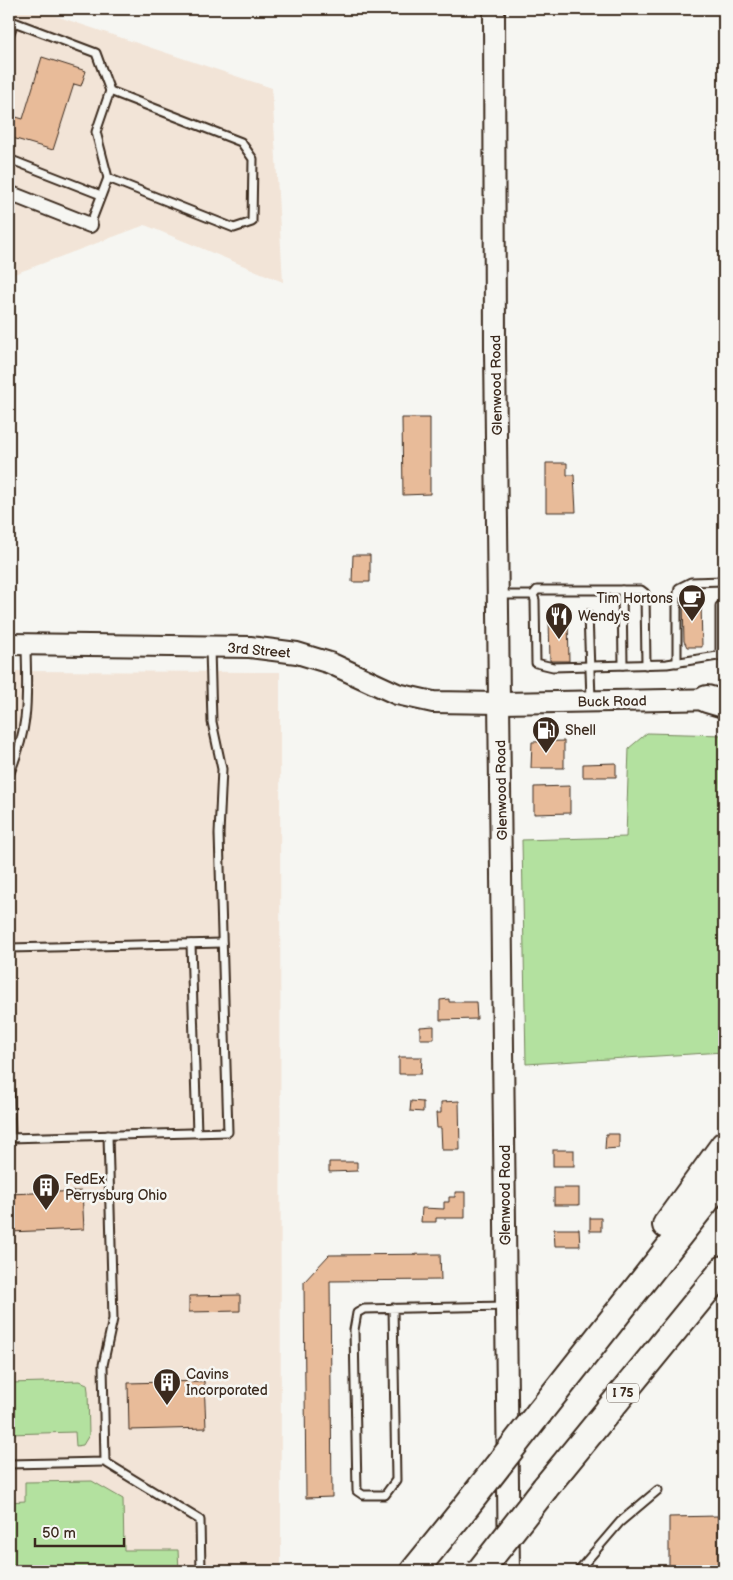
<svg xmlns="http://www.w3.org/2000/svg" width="733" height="1580" font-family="'Balsamiq Sans',sans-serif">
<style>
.built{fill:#f2e4d7}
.green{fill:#b3e19f;stroke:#77865e}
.building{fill:#e8bb99;stroke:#3b2a1e}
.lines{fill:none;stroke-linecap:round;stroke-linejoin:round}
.lane-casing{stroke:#3b2a1e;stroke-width:11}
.street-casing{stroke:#3b2a1e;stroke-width:18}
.secondary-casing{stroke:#3b2a1e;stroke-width:24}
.highway-casing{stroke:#3b2a1e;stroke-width:30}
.lane{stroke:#f6f6f2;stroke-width:7}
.street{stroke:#f6f6f2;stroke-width:14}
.secondary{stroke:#f6f6f2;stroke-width:20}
.highway{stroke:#f6f6f2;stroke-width:26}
.highway-bridge-casing{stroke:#3b2a1e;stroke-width:30;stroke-linecap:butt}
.highway-bridge{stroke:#f6f6f2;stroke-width:26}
.labels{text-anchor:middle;stroke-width:5;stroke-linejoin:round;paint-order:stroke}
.shield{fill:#f6f6f2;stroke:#73675e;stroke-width:1}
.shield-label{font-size:12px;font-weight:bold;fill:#3b2a1e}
.street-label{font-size:14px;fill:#3b2a1e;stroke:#f6f6f2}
.poi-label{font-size:14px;fill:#3b2a1e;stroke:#f6f6f2;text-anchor:start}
</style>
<rect width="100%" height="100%" fill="#f6f6f2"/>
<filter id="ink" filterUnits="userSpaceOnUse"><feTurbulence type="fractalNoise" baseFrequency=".02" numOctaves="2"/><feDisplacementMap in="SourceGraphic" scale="10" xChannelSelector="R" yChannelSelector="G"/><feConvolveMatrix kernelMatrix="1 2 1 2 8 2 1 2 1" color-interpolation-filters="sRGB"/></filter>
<g filter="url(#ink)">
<!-- built -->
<g class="built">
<path d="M9,9h26l237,79 11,194 -138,-57 -136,51z"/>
<path d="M9,671l271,1 1,899h-272z"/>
</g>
<!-- green -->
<g class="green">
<path d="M647,733l77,2v317l-198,12 -4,-224 104,-3 3,-89z"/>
<path d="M80,1381l7,3 1,7 1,44 -6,10 -7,1 -1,-14 -66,2v-51z"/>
<path d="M92,1481l31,18 1,51h54l1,21h-170v-69l16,-1v-19z"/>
</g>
<!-- building -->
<g class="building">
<path d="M42,57l44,14 -5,15 -7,-2 -21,66 -44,-13v-22l14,4z"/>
<path d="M402,418h28v76l-27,1z"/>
<path d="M546,463h21v12h7l2,37h-30z"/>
<path d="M353,555h17v27h-18z"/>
<path d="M683,602h18l1,45h-15l-3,-6z"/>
<path d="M549,619h19l1,42h-19z"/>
<path d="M564,741v27h-33l1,-26z"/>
<path d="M616,763v14h-33v-13z"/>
<path d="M570,786v27l-36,1v-27z"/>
<path d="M449,999v3h27l1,17 -37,1v-20z"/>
<path d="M434,1026v13h-14v-12z"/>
<path d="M399,1057h23l-1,17h-22z"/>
<path d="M411,1101l12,1v10l-13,-1z"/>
<path d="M459,1101l1,49h-18l-1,-22h-4l-1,-15h5v-11z"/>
<path d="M606,1134h13v14l-14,1z"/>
<rect x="553" y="1150" width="21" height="16"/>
<path d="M329,1162h28v9l-28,1z"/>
<rect x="554" y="1188" width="25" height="17"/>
<path d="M82,1191l2,38 -75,3v-38z"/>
<path d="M455,1192h10v26h-29v4h-15l1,-14 22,1v-7h5v-5h6z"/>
<rect x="590" y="1218" width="11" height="13"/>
<path d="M554,1229h25l1,17h-25z"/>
<path d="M440,1254l1,26 -111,1 2,216 -26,1 -2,-216 25,-27z"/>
<path d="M240,1295v16l-51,1v-16z"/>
<path d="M204,1381l2,47 -77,2 -1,-47z"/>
<path d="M718,1516v55h-49v-54z"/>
</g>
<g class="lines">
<!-- lane casing -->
<g class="lane-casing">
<g id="lane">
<path d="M9,36l5,-14 82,31 14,38 131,51 12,17 -1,63 -18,6 -126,-50 -18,47"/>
<path d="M9,159l92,36"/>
<path d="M108,178l-12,-46 14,-41"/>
<path d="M622,590l1,75"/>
<path d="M499,595h34l4,-5h104l4,3 1,72"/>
<path d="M533,595l2,5 1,63 17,4 114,-3 57,-9"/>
<path d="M588,614l3,85"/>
<path d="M720,656v-50h4"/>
<path d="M677,663v-65l2,-10 12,-6 33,-1"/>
<path d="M9,775c21,-50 18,-76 17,-128"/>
<path d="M191,944l6,189"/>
<path d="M9,948l213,-5"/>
<path d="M9,1063l2,75"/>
<path d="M9,1138l219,-6 -9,-298 3,-65 -10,-47 -2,-74"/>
<path d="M393,1308l3,172 -11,15h-22l-6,-4 -3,-161 3,-17 7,-4 141,-3"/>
<path d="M105,1462l95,58 1,51"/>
<path d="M9,1464l96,-2 -2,-97 10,-46 -5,-184"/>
<path d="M578,1571l42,-49 38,-32"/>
</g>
</g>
<!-- street casing -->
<g class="street-casing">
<path id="street" d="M9,193l81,32"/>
</g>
<!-- secondary casing -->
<g class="secondary-casing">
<g id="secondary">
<path d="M494,9l1,341 14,1221"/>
<path d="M9,644l241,3 47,6 33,10 67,31 36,8 67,1 222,-4"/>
</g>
</g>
<!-- highway casing -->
<g class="highway-casing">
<g id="highway">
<path d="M707,699l17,5"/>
<path d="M666,1225l58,-80"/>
<path d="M539,1413l185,-235"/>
<path d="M545,1488l179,-219"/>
<path d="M414,1571l47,-58"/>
</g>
</g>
<!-- lane -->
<use href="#lane" class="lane"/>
<!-- street -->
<use href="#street" class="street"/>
<!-- secondary -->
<use href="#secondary" class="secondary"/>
<!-- highway -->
<use href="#highway" class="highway"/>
<!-- highway-bridge casing -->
<g class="highway-bridge-casing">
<g id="highway-bridge">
<path d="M461,1513l78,-100"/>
<path d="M480,1571l65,-83"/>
</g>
</g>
<!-- highway-bridge -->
<use href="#highway-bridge" class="highway-bridge"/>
</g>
</g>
<!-- icons -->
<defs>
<g id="cafe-pin" transform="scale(1.4375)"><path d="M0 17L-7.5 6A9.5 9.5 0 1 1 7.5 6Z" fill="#3b2a1e" stroke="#f6f6f2"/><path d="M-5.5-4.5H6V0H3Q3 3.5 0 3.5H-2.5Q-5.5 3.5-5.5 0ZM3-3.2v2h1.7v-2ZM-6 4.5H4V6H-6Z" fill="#fff"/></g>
<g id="restaurant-pin" transform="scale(1.4375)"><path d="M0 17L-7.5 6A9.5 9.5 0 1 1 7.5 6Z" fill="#3b2a1e" stroke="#f6f6f2"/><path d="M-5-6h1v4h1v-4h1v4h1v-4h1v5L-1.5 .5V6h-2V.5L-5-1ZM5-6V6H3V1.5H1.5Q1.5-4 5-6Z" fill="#fff"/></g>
<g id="fuel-pin" transform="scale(1.4375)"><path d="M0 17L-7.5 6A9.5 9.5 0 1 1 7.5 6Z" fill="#3b2a1e" stroke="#f6f6f2"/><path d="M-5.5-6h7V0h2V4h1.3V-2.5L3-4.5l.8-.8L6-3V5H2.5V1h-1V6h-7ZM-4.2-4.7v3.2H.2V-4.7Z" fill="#fff"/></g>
<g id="building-pin" transform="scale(1.4375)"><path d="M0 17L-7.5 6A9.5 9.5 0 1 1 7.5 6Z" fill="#3b2a1e" stroke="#f6f6f2"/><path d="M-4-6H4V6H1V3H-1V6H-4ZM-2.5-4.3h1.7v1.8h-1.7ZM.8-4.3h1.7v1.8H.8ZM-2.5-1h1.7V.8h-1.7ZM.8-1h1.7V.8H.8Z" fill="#fff"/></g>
</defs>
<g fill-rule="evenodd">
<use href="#cafe-pin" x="692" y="598"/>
<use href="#restaurant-pin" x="559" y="616"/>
<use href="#fuel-pin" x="546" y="730"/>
<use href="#building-pin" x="46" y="1187"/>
<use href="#building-pin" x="167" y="1382"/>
</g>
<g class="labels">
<!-- shield labels -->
<rect class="shield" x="607" y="1383.5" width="32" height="19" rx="4"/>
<g class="shield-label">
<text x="623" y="1397">I 75</text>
</g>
<!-- street labels -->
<g class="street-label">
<text transform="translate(496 385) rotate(-91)" y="5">Glenwood Road</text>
<text transform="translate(259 650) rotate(5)" y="5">3rd Street</text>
<text transform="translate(612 701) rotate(-1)" y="5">Buck Road</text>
<text transform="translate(501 790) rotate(-91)" y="5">Glenwood Road</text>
<text transform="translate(505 1195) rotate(-90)" y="5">Glenwood Road</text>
</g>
<!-- poi labels -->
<g class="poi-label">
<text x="673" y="603" text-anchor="end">Tim Hortons</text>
<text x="578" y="621">Wendy's</text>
<text x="565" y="735">Shell</text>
<text x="65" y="1184">FedEx<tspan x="65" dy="16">Perrysburg Ohio</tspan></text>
<text x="186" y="1379">Cavins<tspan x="186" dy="16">Incorporated</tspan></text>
</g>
</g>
<!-- margin -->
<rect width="733" height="1580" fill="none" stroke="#f6f6f2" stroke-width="30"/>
<rect x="15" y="15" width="703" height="1550" fill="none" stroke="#3b2a1e" stroke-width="2" filter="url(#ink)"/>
<!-- scale -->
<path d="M35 1538v8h89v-8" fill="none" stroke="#3b2a1e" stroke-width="2.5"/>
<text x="42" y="1538" font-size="15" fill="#3b2a1e" stroke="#f6f6f2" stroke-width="4" paint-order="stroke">50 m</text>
</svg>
